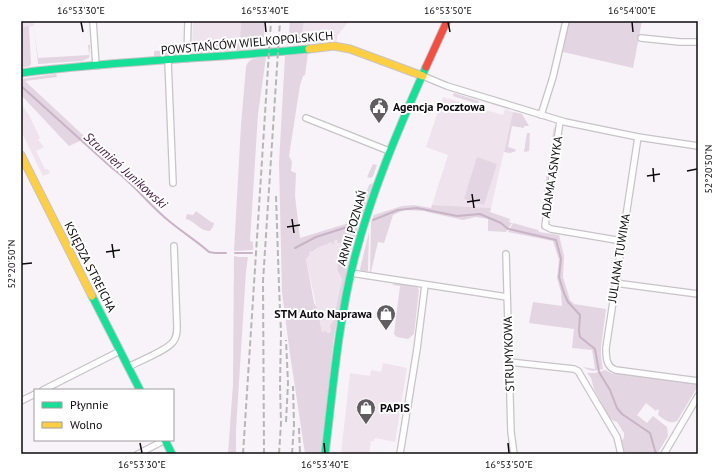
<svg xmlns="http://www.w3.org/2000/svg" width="719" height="475" font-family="'PT Sans',sans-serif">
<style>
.built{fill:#efe3ee;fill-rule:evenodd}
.green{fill:#e3d5e1}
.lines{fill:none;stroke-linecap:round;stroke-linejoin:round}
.stream{stroke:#c9b3c7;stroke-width:2}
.street-casing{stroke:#c7c3c7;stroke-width:8}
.fast-casing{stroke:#c7c3c7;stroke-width:9}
.slow-casing{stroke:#c7c3c7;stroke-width:9}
.jam-casing{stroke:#c7c3c7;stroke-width:9}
.street{stroke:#fefdfe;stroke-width:5.5}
.fast{stroke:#16e098;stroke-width:7}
.slow{stroke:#ffcf43;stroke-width:7}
.jam{stroke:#f24e42;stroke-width:7}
.rail{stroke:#b7b6b7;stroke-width:2;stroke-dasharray:6 3;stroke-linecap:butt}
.ticks{fill:none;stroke:#0e0b0e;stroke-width:1.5}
.labels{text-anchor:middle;stroke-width:4;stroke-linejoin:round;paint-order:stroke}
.street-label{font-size:12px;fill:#0e0b0e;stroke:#fff}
.poi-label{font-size:12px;font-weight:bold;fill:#0e0b0e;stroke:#fff;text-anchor:start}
.water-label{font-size:13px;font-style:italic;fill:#431c41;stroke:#fff}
.neatline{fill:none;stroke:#0e0b0e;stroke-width:1.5}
.ticks-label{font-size:10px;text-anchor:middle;fill:#0e0b0e}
</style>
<rect width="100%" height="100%" fill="#f8f3f8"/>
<!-- built -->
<g class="built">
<path d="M21,21h13v5l-13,2z"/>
<path d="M193,21h48l-1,18 -25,1 -1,5 -13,3 -9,1z"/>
<path d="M304,21h45l-12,15v5l-36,3z"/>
<path d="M443,97l60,18 2,-6 8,3 -22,96 -59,-3 16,-50 -22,-8z"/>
<path d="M21,104l8,11 11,23 -2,2 6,7 -8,4 9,18h3l2,4 -7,3 -22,-45z"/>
<path d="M353,232h4l-10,37 -13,68 -19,2 -17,-89zM356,233l-9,14 -2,-6h-11v2l-2,1v-2l-5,1v1l-8,3 -6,5 -2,-1 -2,2 1,1 -4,5 16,73 4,1 5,-1 11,-53 -3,-6 8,-10 1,3 -14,71 -18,1 -18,-88z"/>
<path d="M383,363l24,5 -12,74 -20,-4 -1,3h-3l-2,13h-28l9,-81 20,3 1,-6 10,2z"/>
</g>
<!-- green -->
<g class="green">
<path d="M241,21h24l-1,16 -5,2 -1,6 5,3 -66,5 -5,-1 -1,-4h10l13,-3 1,-5 25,-1z"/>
<path d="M290,21h14l-3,23 -13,1z"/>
<path d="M569,21h73l-9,47 -70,-16z"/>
<path d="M29,26l2,38 -1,2 -9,2v-40z"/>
<path d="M34,26l4,32 51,-3 -1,-10h2l-1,13 -8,3 -43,3z"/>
<path d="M181,50l-2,4 -25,2v-5z"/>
<path d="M308,53l-3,22 -2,1 -3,9 -11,71 3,6 -1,9 5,2 -1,23 5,42 52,-16v-1l6,-5 11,-31 4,-2 -21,62 -5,2 -5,-1 4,-1 -1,-3 -7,1 -1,-3 -3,1v3h-2v-2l-4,1v1l-9,3 -7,5 -1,-1 -2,2 1,1 -4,5 8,44 3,5 5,24 4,-1 1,2 4,-1 -1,-7 3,-3 9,-43 -5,-10 1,-7 3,-2 3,1 4,5 -14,71 -13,117h-16l-16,-107 -7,-55 -3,-129 6,-107h3l2,-2z"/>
<path d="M266,57l-8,57 -8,127 3,1v8l-19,1 7,-126 5,-58c3,-10 11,-9 20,-10z"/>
<path d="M56,74l1,3 -32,4 61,57 -17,8 -48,-51v-16z"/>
<path d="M454,93l25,8 -1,3 -25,-8z"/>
<path d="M513,112l9,2 7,12h-5v2l-12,-2 -4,21 7,2 1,2 -6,2 -6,-1z"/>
<path d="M554,126l1,4 -10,66 -2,3z"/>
<path d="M527,133h3c-1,6 0,11 -1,18l-5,1z"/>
<path d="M477,157l20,7 -13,41 -20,-6z"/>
<path d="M373,164l4,1 -4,11 -2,2 -4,-1z"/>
<path d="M414,205l17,3 1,-3 59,3 -1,4 20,7 -1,3 3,1 -6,9 -18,-1v-12l-12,-2 -13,3 -36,-8 -2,-1 -21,-1 -11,5 -9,28 -6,-1 -7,30h-1l1,-50 3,-7 28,-9z"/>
<path d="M196,211l15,11 3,1 -1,4 -3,4c-9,1 -15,-10 -24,-12v-2l1,-3 6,1z"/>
<path d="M513,223l25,7 1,2 20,3 5,21 -1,21 7,23 4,4 32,5 -5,38v10l2,12c-8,2 -13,3 -20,-2l12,2 -3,-19 -20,-2 2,-19 -45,-6 4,-21 29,4 -1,-14 -4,-14 2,-18 -6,-19 -45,-9z"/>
<path d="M369,232l-1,39h-7l-1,-2z"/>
<path d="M234,256l5,1h9l-2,14 -10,159v24h-8l5,-70z"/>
<path d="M396,283l20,3 3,4 -5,44 -6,5 -11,-2 -3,-3 6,-48 -8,-1z"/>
<path d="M605,370l8,4v-2l85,10v4l-21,35c-8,4 -13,-2 -19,-6l1,-5 -2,-1 -1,2 -10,-8 -9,12 10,8 6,-7 14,11 1,9 -11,18h-32l-3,-13 2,-4v-4l-7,-11 -5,-2 -3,-3 -15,-28 -3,-11 -4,-5h8z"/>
</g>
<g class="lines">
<!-- stream -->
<g class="stream">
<path d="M21,86l91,82c21,15 37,37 57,53 13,11 28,20 40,31l6,1h11"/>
<path d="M373,220l25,-10 19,-2 40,8 23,-2 21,9 7,6"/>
<path d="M509,229l47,11 5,19 -2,18 5,16 4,9 12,13 -1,16 1,6 15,12 4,23 11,18 7,18 5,6 28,19 6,21"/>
<path d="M295,248l21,-11 41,-13"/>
<path d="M235,253h17"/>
</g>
<!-- street casing -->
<g class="street-casing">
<g id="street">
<path d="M93,21l3,45"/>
<path d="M641,38l39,4h18"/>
<path d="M187,59l1,-38"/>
<path d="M168,61l5,122"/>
<path d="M423,76l24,10 118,36 73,15 60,9"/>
<path d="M541,115l12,-38 13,-56"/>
<path d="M306,118l83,33"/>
<path d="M560,121l-15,105 6,3 71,12"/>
<path d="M638,137l-32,211c0,9 0,19 10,22l82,11"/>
<path d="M506,254l5,178 3,22"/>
<path d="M351,273l156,24"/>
<path d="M615,283l83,11"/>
<path d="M509,362l65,7 4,2 39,66 4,17"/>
<path d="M128,367c11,-6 38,-16 45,-25 4,-5 4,-10 4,-16l-3,-80"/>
<path d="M43,390l77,-39"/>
<path d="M21,401l14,-7"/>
<path d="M138,454l27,-14"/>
<path d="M400,454l17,-105 8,-64"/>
<path d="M664,454l34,-58"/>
</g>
</g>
<!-- fast casing -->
<g class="fast-casing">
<g id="fast">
<path d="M21,73c95,-12 192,-15 288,-24"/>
<path d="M92,296l48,94"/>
<path d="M165,440l7,14"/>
<path d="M325,454c8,-65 13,-131 29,-194 17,-67 44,-130 72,-193"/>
</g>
</g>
<!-- slow casing -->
<g class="slow-casing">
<g id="slow">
<path d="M309,49l25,-3 16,3 73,27"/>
<path d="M21,155l71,141"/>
</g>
</g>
<!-- jam casing -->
<g class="jam-casing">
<path id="jam" d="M426,67l21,-46"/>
</g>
<!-- street -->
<use href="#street" class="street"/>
<!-- fast -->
<use href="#fast" class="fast"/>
<!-- slow -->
<use href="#slow" class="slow"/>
<!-- jam -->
<use href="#jam" class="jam"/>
<!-- rail -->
<g class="rail">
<path d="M276,196l3,90 2,47 -1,52 1,38 -2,31"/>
<path d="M286,422l2,-39 -2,-43"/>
<path d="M299,428l1,26"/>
<path d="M243,454l28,-433"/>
<path d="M264,454l-1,-173 17,-260"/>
<path d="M292,454l2,-29 -1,-39"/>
</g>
</g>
<!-- ticks -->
<path class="ticks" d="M81,22l2,10M265,22l1,10M448,22l2,10M632,22l1,10M653,168l1,14M687,171l10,-2M647,176l13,-2M472,194l2,14M467,202l13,-2M292,219l2,14M287,227l13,-2M112,244l2,14M106,252l14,-2M22,264l10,-1M140,443l2,10M324,443l1,10M508,443l1,10"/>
<!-- icons -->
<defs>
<g id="civic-pin" transform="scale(1)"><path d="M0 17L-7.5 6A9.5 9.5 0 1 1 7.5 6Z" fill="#605c60" stroke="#fff"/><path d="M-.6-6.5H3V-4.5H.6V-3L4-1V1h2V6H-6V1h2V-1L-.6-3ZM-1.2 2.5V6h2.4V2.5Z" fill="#fff"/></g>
<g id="shop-pin" transform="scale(1)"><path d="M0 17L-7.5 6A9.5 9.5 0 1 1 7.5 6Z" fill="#605c60" stroke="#fff"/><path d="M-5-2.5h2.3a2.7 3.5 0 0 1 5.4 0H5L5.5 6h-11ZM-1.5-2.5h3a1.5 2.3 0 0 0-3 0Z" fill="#fff"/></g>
</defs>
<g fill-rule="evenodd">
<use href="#civic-pin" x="379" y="107"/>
<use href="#shop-pin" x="386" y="314"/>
<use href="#shop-pin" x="366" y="408"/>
</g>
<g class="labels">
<!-- street labels -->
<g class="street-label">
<text transform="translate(247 43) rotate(-5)" y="4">POWSTAŃCÓW WIELKOPOLSKICH</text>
<text transform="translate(552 177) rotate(-81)" y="4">ADAMA ASNYKA</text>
<text transform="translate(352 228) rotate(-74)" y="4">ARMII POZNAŃ</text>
<text transform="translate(619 258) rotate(-81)" y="4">JULIANA TUWIMA</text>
<text transform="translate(90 267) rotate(63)" y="4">KSIĘDZA STREICHA</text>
<text transform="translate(509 354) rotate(-92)" y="4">STRUMYKOWA</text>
</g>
<!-- poi labels -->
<g class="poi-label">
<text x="393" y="111">Agencja Pocztowa</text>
<text x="372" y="318" text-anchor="end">STM Auto Naprawa</text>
<text x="380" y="412">PAPIS</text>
</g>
<!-- water labels -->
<g class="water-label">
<text transform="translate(126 170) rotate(42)" y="5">Strumień Junikowski</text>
</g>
</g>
<!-- border -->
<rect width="719" height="475" fill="none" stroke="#ffffff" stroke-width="44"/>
<!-- legend -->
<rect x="34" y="389" width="140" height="52" fill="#ffffff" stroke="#9f9d9f"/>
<rect x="42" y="402" width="20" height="6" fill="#16e098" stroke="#9f9d9f"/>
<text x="70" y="409" font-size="12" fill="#0e0b0e">Płynnie</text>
<rect x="42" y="422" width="20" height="6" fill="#ffcf43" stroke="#9f9d9f"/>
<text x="70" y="429" font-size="12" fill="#0e0b0e">Wolno</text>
<rect x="22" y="22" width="675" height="431" class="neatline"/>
<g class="ticks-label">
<text x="81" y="14">16°53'30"E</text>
<text x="265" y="14">16°53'40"E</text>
<text x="448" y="14">16°53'50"E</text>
<text x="632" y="14">16°54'00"E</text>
<text transform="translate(708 169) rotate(-90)" y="4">52°20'50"N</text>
<text transform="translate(11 264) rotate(-90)" y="4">52°20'50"N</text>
<text x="142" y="468">16°53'30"E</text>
<text x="325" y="468">16°53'40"E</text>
<text x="509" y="468">16°53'50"E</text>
</g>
</svg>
